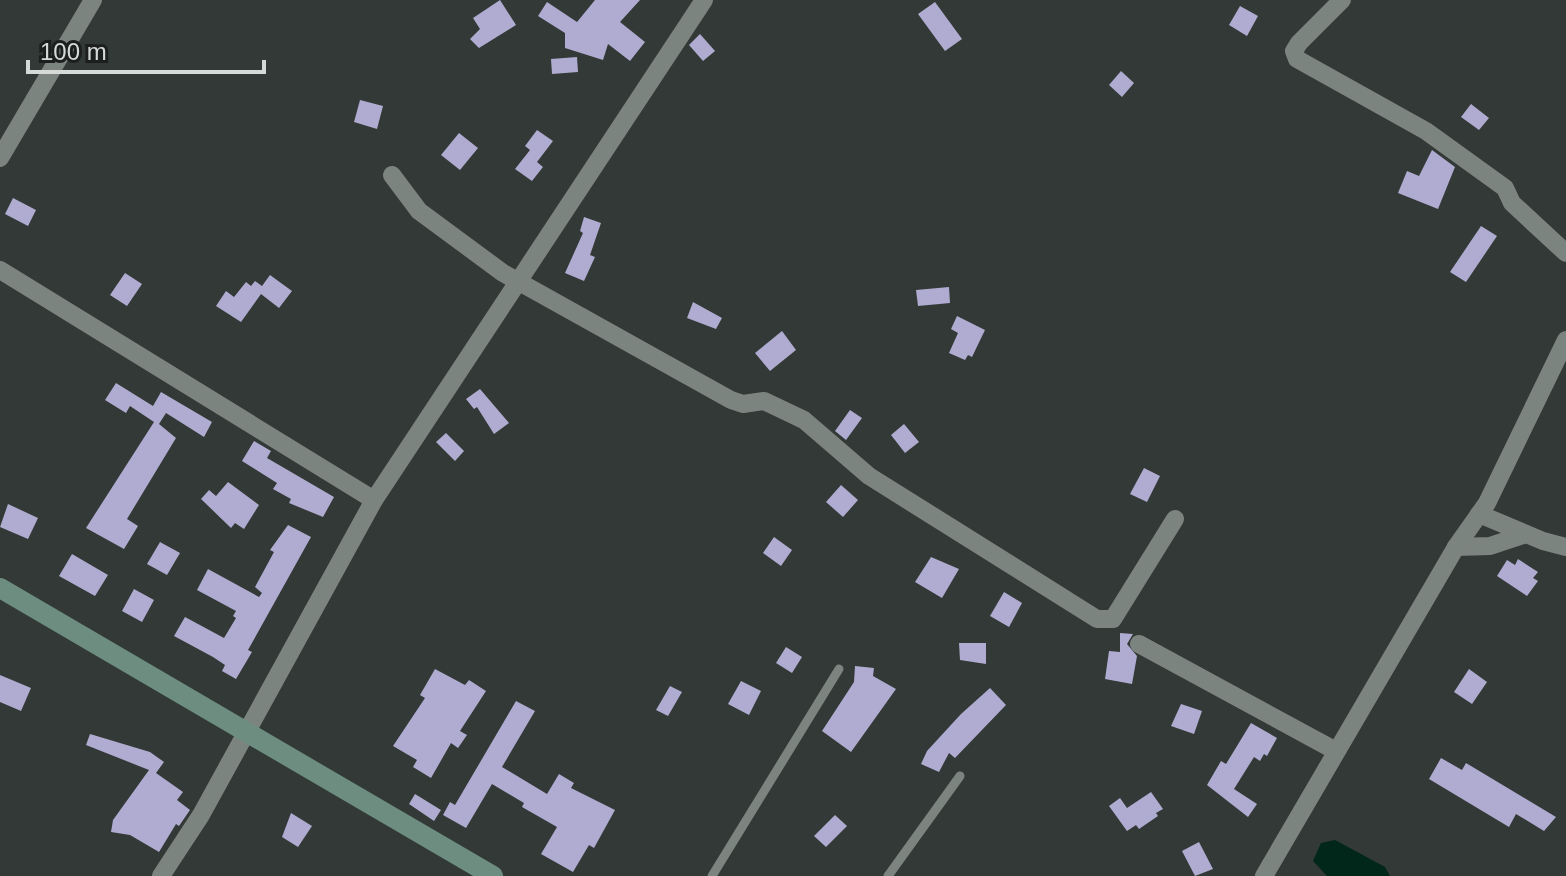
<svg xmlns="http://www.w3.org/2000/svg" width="1566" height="876" font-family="Arial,sans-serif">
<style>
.water{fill:#00271a}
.building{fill:#b0acd1}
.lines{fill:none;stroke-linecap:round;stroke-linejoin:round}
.lane{stroke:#7c8480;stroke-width:9}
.street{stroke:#7c8480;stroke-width:18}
.secondary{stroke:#6c8d80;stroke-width:20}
</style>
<rect width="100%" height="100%" fill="#323936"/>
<!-- water -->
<path class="water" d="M1335,840l50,27 5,9h-63l-14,-15 8,-18z"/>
<!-- building -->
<g class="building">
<path d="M500,0l16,25 -37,23 -9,-9 10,-10 -7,-11z"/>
<path d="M595,0h45l-20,22 25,20 -15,19 -22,-17 -5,16 -38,-12v-15l-27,-17 9,-14 30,20z"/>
<path d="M935,2l27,37 -17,12 -27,-37z"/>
<path d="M1240,6l18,10 -11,20 -18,-11z"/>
<path d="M700,34l15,17 -12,10 -14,-16z"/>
<path d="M577,57l1,15 -26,2 -1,-15z"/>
<path d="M1121,71l13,12 -12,14 -13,-12z"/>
<path d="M360,100l23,6 -6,23 -23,-7z"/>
<path d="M1471,104l18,14 -10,12 -18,-13z"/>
<path d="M537,130l16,11 -16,21 6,5 -11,14 -17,-12 15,-19 -5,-4z"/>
<path d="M459,133l19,15 -18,22 -19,-15z"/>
<path d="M1432,150l23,17 -17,42 -40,-16 9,-22 12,5z"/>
<path d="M13,198l23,12 -8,16 -23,-12z"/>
<path d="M584,217l17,6 -11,32 5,2 -11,24 -19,-8 18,-40 -3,-2z"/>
<path d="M1481,226l16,10 -31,46 -16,-10z"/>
<path d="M125,273l17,11 -15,22 -17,-11z"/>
<path d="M270,275l22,16 -13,17 -18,-14 -20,28 -25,-16 10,-15 8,6 12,-15 5,4 4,-5 7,5z"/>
<path d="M949,287l1,16 -32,3 -2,-16z"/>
<path d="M693,302l29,16 -6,11 -29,-11z"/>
<path d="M957,316l28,14 -13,27 -4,-2 -3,5 -16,-7 9,-20 -7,-4z"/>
<path d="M782,331l14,19 -26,21 -15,-18z"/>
<path d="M116,383l37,23 8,-14 51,30 -8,15 -38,-24 -7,11 17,14 -49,81 11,7 -14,23 -38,-21 68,-106 -24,-16 -4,7 -21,-13z"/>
<path d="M480,389l29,34 -15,11 -17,-27 -3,2 -8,-10z"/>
<path d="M850,410l12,8 -16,22 -11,-9z"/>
<path d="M904,424l15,18 -14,11 -14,-18z"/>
<path d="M446,433l18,18 -9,10 -19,-19z"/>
<path d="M254,441l17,10 -4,7 67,39 -11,20 -34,-14 2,-4 -18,-10 4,-6 -35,-22z"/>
<path d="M1144,468l16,8 -13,26 -17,-8z"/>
<path d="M228,482l31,23 -15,24 -9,-6 -4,5 -30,-29 8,-9 7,6z"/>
<path d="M841,485l17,15 -15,17 -17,-15z"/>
<path d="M8,504l30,14 -10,21 -28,-12z"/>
<path d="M288,525l23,12 -63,113 4,2 -16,27 -14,-8 3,-6 -12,-8 -39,-21 11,-19 39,21 12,-20 -3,-2 3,-5 -39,-21 11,-21 51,28 3,-4 -7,-6 19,-35 -4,-2z"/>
<path d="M774,537l18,13 -11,16 -18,-13z"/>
<path d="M160,542l20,11 -13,22 -20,-11z"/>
<path d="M72,554l36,21 -13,21 -36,-20z"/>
<path d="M931,557l28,12 -17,29 -27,-16z"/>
<path d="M1518,559l20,13 -5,6 5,3 -11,15 -30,-20 10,-16 8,5z"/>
<path d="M134,589l20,11 -12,22 -20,-11z"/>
<path d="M1004,592l18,11 -13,24 -19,-11z"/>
<path d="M1120,633l13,1 -6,10 10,12 -5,28 -27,-5 4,-28 11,1z"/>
<path d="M959,643h27v21l-26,-4z"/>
<path d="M786,647l16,10 -10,16 -16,-10z"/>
<path d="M855,666l19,2 -1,8 23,13 -45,63 -29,-21 32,-49z"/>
<path d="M435,669l30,16 4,-5 17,11 -26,40 7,4 -9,13 -7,-5 -20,35 -18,-11 4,-7 -24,-14 32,-48 -5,-3z"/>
<path d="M1469,669l18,13 -15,22 -18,-12z"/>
<path d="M0,675l31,13 -10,23 -21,-9z"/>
<path d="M741,681l20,10 -12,24 -21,-11z"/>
<path d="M670,686l12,6 -14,24 -12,-6z"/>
<path d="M990,688l16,17 -51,53 -6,-5 -10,19 -18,-8 6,-13 34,-37z"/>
<path d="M516,701l19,10 -33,56 45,27 12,-20 15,9 -3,5 44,22 -21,38 -5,-3 -16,27 -32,-18 16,-27 -35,-20 2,-4 -32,-19 -26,44 -23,-13 7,-13 5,3z"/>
<path d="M1181,704l21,7 -8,23 -23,-8z"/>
<path d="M1251,723l26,15 -10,18 -3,-2 -4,7 -6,-4 -20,32 23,15 -9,13 -41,-32 14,-24 5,3z"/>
<path d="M90,734l60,18 14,10 -8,11 27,19 -6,8 13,10 -11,16 -3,-2 -17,28 -29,-17 -19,-3 2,-12 36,-50 -63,-25z"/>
<path d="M1441,758l21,12 4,-7 90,54 -12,14 -28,-17 -7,13 -80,-48z"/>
<path d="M1151,792l12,17 -7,4 2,3 -19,13 -3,-4 -9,6 -18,-25 11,-8 7,10z"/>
<path d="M415,794l26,16 -7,11 -25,-17z"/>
<path d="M291,813l21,13 -14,21 -16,-10z"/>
<path d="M835,815l12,11 -21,21 -12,-11z"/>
<path d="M1199,842l14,27 -18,7 -13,-25z"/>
</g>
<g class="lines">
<!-- lane -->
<g class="lane">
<path d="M712,876l127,-207"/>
<path d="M888,876l72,-100"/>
</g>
<!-- street -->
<g class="street">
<path d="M1342,0l-43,43 -5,8 3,8 129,72 79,57 7,15 54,50"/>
<path d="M0,158l93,-158"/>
<path d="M392,175l27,36 84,62 228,127 12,4 21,-3 40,19 65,56 228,143h16l62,-100"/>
<path d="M0,270l374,230"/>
<path d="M1479,514l64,27 23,6"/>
<path d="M1456,547l34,-1 36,-12"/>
<path d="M1139,644l197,107"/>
<path d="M161,876l40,-61 173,-315 330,-500"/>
<path d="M1264,876l192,-329 31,-44 79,-163"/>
</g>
<!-- secondary -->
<path class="secondary" d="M0,588l493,288"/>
</g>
<!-- scale -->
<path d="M28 60v12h236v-12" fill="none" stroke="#d5dad8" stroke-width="4"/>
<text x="40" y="60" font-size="24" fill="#d5dad8" stroke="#1c1f1e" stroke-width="6" paint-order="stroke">100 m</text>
</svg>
